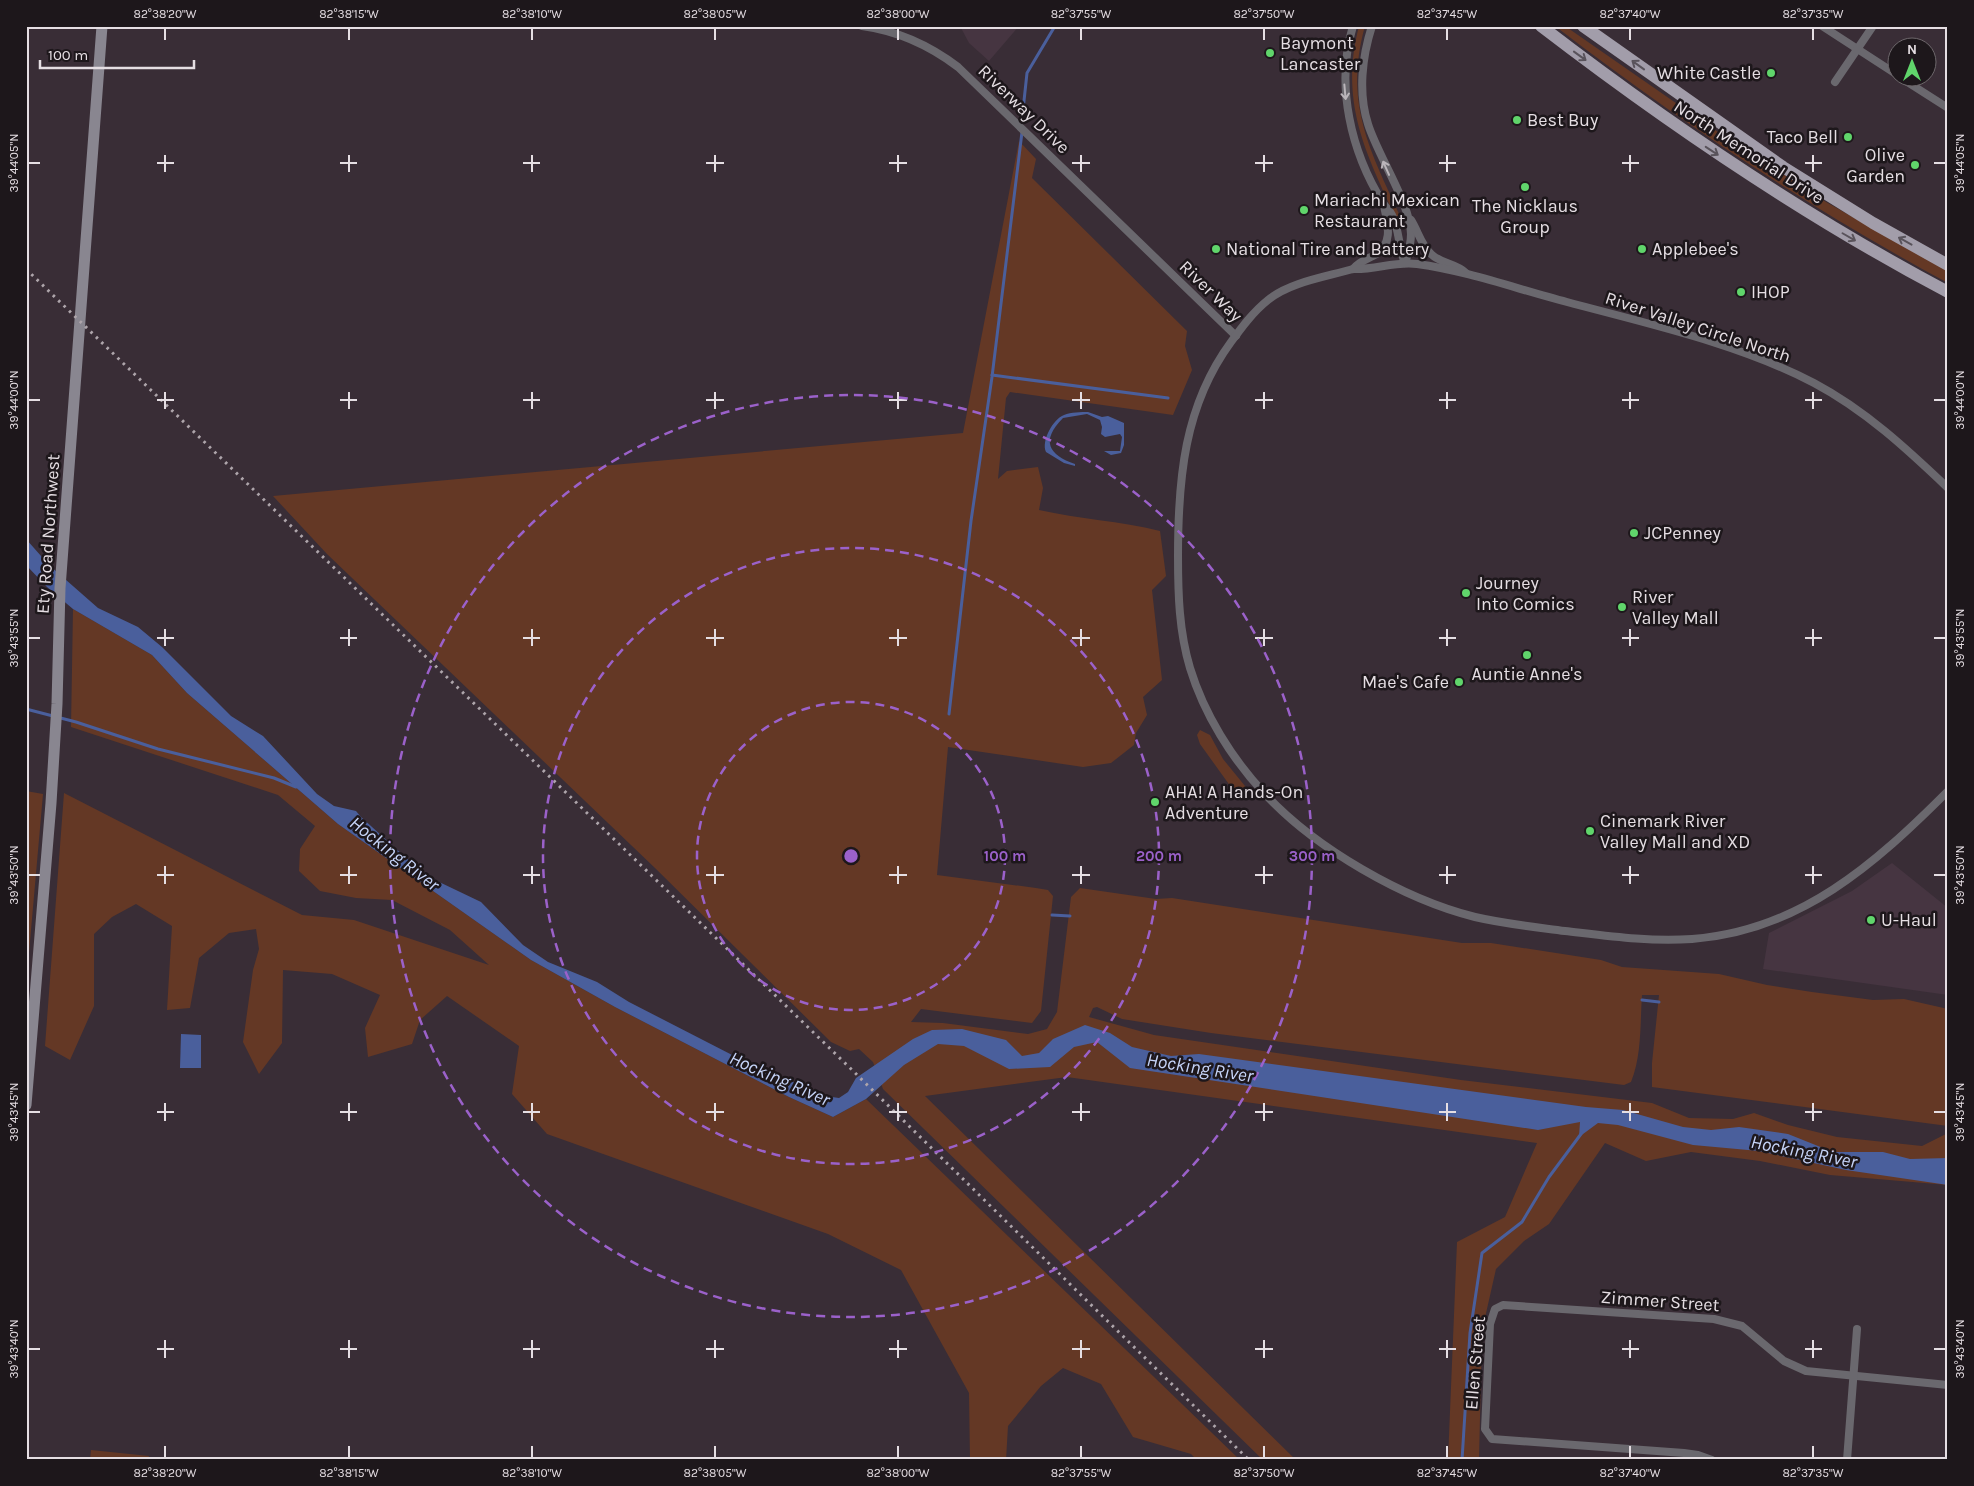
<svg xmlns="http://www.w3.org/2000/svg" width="1974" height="1486" font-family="Karla,sans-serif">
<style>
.built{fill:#463541}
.green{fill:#643825}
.water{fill:#4a5f9c}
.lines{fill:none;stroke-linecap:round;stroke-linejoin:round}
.stream{stroke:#4a5f9c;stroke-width:3}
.street{stroke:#6a686e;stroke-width:8}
.secondary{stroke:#898690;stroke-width:11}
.primary{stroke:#a29daa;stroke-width:12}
.rail{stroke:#aea5ab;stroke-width:3;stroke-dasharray:2.5 5;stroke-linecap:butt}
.oneway{stroke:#59535b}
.oneway2{stroke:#bab5ba}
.ticks{fill:none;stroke:#e5dee3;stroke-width:2}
.ring{fill:none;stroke:#9b61ca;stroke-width:2.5;stroke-dasharray:9 6}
.poi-dot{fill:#60d56b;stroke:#1d171b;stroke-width:2}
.labels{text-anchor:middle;stroke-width:5;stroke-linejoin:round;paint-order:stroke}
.poi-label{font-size:18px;fill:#e5dee3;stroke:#1d171b;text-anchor:start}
.street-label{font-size:18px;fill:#e5dee3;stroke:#1d171b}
.water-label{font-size:19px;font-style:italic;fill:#c6d4f8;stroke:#1d171b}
.centre{fill:#9b61ca;stroke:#1d171b;stroke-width:2.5}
.ring-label{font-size:15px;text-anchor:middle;font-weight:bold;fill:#9b61ca;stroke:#1d171b;stroke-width:5;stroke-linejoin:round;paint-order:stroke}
.neatline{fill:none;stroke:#e5dee3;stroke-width:2}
.ticks-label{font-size:12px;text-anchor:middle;fill:#e5dee3}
</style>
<rect width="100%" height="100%" fill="#392d36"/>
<!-- built -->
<g class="built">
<path d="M960,26h59l-30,35 -20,-18z"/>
<path d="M1892,863l56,45v87l-185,-26 6,-36 83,-42z"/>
</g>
<!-- green -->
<g class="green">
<path d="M1359,26h6c-23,82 9,131 41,203h-5c-32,-70 -63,-123 -42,-203z"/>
<path d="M1555,26h10l144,100 117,76 122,69v12c-139,-75 -268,-161 -393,-257z"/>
<path d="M1019,141l17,18 -4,19 155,153 -2,15 7,24 -19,45 -163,-23 -4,6 -8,81 9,-8 31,-4 5,21 -4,22c40,9 81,11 121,21l6,45 -14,14 10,90 -19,17 4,18 -11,18 -2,12 -23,18 -28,4 -135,-20 -11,128 99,13 12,2 5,6 -12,115 -9,12 -111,-14 -10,13 32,1 85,11 19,-5 10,-17 14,-115 9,-9 76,11 16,-1 290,45h29l110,17 21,7 97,7 48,11 45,7 61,8 31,-1 44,10v117l-296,-39v-24l7,-68h-17c-2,28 0,60 -11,87l-7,3 -413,-52 -89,-14 -25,-12 -4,1 -4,9 65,18 307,45 191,23 37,15 44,1 21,-6 34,12 49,12 85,9 26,-13v52l-118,-10 -70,-14 -69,-9 -45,9 -41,-18 -56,81 -25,17 -28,28 -14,62 -3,129h-31l9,-218 48,-25 32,-74 -470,-66 -142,19 371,364h-33l-380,-371 -10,-27 -14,-13 -9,2 -19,-9 -176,-174 -328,-314 -54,-58 690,-63z"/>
<path d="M73,609l79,46 35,38 151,131 193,136 84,47 174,90 44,20 33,-18 374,361h-43l-6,-6 -58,-17 -32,-53 -38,-16 -22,18 -33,40 -2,34h-36l-1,-67 -68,-123 -73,-36 -281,-100 -35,-40 7,-48 -72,-50 -27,24 -8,24 -44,13 -3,-29 15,-33 -48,-21 -49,-4 -1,73 -23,31 -16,-32 10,-72 6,-21 -3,-20 -27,4 -30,25 -9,50 -23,2 5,-84 -36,-22 -24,13 -18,17v72l-24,54 -25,-14 19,-253 238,122 52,5 135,45 -39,-35 -58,-30 -36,-2 -36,-7 -21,-20 1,-22 15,-23 -37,-31 -207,-68z"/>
<path d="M1200,730l10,5 13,24 22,27 3,4 -1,7 -6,1 -5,-4 -36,-50 -3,-9z"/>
<path d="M26,791l17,3 -15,170 -2,-2z"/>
<path d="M91,1450l58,6 -1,4h-58z"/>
</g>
<!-- water -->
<g class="water">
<path d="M1088,412l14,5 6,-1 16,7v22l-3,8 -10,2 -7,-4h16l2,-14 -2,-3 -15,3 -4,-3 1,-7 -2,-7 -13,-6 -24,4c-23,23 -14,37 12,46v2l-11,-3 -18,-11c-5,-11 7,-33 18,-37 7,-3 17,-3 24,-3z"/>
<path d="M26,539l23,26 49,43 40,19 24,20 69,69 32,20 54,58 17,12 22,5 5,6 54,49 20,14 46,22 42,43 25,17 49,20 32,20 109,56 87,38 14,2 9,-6 8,-14 57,-39 19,-9 30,-1 44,11 16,16 17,-3 14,-14 32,-14 25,8 22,14 39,9 28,-2 387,53 37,3 60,17 28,3 28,-3 49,7 45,18h50l27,7 38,-1v27l-102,-15 -87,-19 -66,-6 -75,-20 -20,-2 -19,14 1,-15 -42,8 -408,-62 -33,-26 -23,5 -24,20 -41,2 -45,-23 -26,-2 -34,21 -38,34 -33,18 -44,-20 -174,-90 -84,-47 -193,-136 -151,-131 -35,-38 -79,-46 -26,-22 -21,-22z"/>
<path d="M181,1034l20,1v33h-21z"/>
</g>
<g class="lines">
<!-- stream -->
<g class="stream">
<path d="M1023,110l4,-37 28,-47"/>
<path d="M992,375l176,23"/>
<path d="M26,709l50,13 82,27 116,29 22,9"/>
<path d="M949,714l22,-193 21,-144 30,-245"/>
<path d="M1052,915l18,1"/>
<path d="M1642,1000l17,2"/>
<path d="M1462,1460l8,-127 12,-80 40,-31 27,-45 32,-43"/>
</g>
<!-- street -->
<g class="street">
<path d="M862,26c37,5 67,19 96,41l278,269"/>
<path d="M1353,26c-18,59 -2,126 30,177 3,5 7,8 9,12 8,16 6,32 13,48"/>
<path d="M1372,26c-10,31 -14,67 -4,98 9,30 43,81 43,110 0,10 -3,20 -6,29"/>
<path d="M1822,26l74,48"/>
<path d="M1901,78l47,30"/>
<path d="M1835,82l38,-56"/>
<path d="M1411,220c7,11 10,25 20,34 10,10 25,9 35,19"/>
<path d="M1353,269c6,-7 12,-9 20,-13 21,-10 15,-32 11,-50"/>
<path d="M1948,488c-41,-39 -83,-78 -134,-105 -74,-39 -165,-59 -247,-81 -50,-13 -99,-31 -150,-38 -22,-3 -42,6 -64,5 -27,8 -63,13 -85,31 -15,12 -26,27 -37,42 -47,64 -53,137 -53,214 0,38 1,75 12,112 14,46 42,91 75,126 50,54 138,105 210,123 30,7 60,10 90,14 43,5 84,11 127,8 108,-8 183,-75 256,-148"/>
<path d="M1712,1460l-14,-5 -14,-2 -192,-14 -7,-10 5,-105 5,-15 8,-4 211,14 28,7 42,35 22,10 142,14"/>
<path d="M1847,1460l10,-131"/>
</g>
<!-- secondary -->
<path class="secondary" d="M26,1105l25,-302 6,-99 3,-116 42,-562"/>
<!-- primary -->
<g class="primary">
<path d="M1541,26c129,99 263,190 407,266"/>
<path d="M1583,26l200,141 90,56 75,42"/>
</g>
<!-- rail -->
<path class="rail" d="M26,269l822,797 401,394"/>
</g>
<!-- one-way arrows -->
<defs><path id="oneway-shaft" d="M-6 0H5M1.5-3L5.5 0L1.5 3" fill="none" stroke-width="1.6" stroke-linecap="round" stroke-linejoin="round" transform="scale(1.25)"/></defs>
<g class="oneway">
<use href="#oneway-shaft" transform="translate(1580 56) rotate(36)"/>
<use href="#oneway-shaft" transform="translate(1638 65) rotate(-144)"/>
<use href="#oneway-shaft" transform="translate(1712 151) rotate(33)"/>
<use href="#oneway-shaft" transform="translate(1849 237) rotate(30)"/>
<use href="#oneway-shaft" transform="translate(1905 241) rotate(-151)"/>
</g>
<g class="oneway2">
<use href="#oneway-shaft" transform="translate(1345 92) rotate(85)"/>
<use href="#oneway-shaft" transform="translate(1386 168) rotate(-114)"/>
</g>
<!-- ticks -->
<path class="ticks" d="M165,28v12M349,28v12M532,28v12M715,28v12M898,28v12M1081,28v12M1264,28v12M1447,28v12M1630,28v12M1813,28v12M165,155v17M349,155v17M532,155v17M715,155v17M898,155v17M1081,155v17M1264,155v17M1447,155v17M1630,155v17M1813,155v17M28,163h12M157,163h17M340,163h17M523,163h17M706,163h18M889,163h18M1072,163h18M1255,163h18M1439,163h17M1622,163h17M1805,163h17M1934,163h12M165,392v17M349,392v17M532,392v17M715,392v17M898,392v17M1081,392v17M1264,392v17M1447,392v17M1630,392v17M1813,392v17M28,400h12M157,400h17M340,400h17M523,400h17M706,400h18M889,400h18M1072,400h18M1255,400h18M1439,400h17M1622,400h17M1805,400h17M1934,400h12M165,629v17M349,629v17M532,629v17M715,629v17M898,629v17M1081,629v17M1264,629v17M1447,629v17M1630,629v17M1813,629v17M28,638h12M157,638h17M340,638h17M523,638h17M706,638h18M889,638h18M1072,638h18M1255,638h18M1439,638h17M1622,638h17M1805,638h17M1934,638h12M165,866v18M349,866v18M532,866v18M715,866v18M898,866v18M1081,866v18M1264,866v18M1447,866v18M1630,866v18M1813,866v18M28,875h12M157,875h17M340,875h17M523,875h17M706,875h18M889,875h18M1072,875h18M1255,875h18M1439,875h17M1622,875h17M1805,875h17M1934,875h12M165,1103v18M349,1103v18M532,1103v18M715,1103v18M898,1103v18M1081,1103v18M1264,1103v18M1447,1103v18M1630,1103v18M1813,1103v18M28,1112h12M157,1112h17M340,1112h17M523,1112h17M706,1112h18M889,1112h18M1072,1112h18M1255,1112h18M1439,1112h17M1622,1112h17M1805,1112h17M1934,1112h12M165,1340v18M349,1340v18M532,1340v18M715,1340v18M898,1340v18M1081,1340v18M1264,1340v18M1447,1340v18M1630,1340v18M1813,1340v18M28,1349h12M157,1349h17M340,1349h17M523,1349h17M706,1349h18M889,1349h18M1072,1349h18M1255,1349h18M1439,1349h17M1622,1349h17M1805,1349h17M1934,1349h12M165,1446v12M349,1446v12M532,1446v12M715,1446v12M898,1446v12M1081,1446v12M1264,1446v12M1447,1446v12M1630,1446v12M1813,1446v12"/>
<!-- distance rings -->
<g class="ring">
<circle cx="851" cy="856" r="154"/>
<circle cx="851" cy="856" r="308"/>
<circle cx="851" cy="856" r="461"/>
</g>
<!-- markers -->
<g class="poi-dot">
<circle cx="1270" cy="53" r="5"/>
<circle cx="1771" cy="73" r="5"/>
<circle cx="1517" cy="120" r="5"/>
<circle cx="1848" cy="137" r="5"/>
<circle cx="1915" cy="165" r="5"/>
<circle cx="1525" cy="187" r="5"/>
<circle cx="1304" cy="210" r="5"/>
<circle cx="1216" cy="249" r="5"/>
<circle cx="1642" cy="249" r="5"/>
<circle cx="1741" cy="292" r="5"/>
<circle cx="1634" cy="533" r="5"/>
<circle cx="1466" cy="593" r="5"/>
<circle cx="1622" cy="607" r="5"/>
<circle cx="1527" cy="655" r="5"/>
<circle cx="1459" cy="682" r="5"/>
<circle cx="1155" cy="802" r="5"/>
<circle cx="1590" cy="831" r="5"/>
<circle cx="1871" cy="920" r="5"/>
</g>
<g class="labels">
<!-- poi labels -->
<g class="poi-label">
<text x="1280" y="49">Baymont<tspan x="1280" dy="21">Lancaster</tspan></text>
<text x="1761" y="79" text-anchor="end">White Castle</text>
<text x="1527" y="126">Best Buy</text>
<text x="1838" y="143" text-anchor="end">Taco Bell</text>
<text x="1905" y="161" text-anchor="end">Olive<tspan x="1905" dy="21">Garden</tspan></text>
<text x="1314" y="206">Mariachi Mexican<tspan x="1314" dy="21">Restaurant</tspan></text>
<text x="1525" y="212" text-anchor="middle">The Nicklaus<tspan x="1525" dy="21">Group</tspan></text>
<text x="1226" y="255">National Tire and Battery</text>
<text x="1652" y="255">Applebee's</text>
<text x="1751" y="298">IHOP</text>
<text x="1644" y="539">JCPenney</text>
<text x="1476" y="589">Journey<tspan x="1476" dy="21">Into Comics</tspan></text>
<text x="1632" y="603">River<tspan x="1632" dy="21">Valley Mall</tspan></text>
<text x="1527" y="680" text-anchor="middle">Auntie Anne's</text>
<text x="1449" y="688" text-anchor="end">Mae's Cafe</text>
<text x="1165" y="798">AHA! A Hands-On<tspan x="1165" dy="21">Adventure</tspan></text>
<text x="1600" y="827">Cinemark River<tspan x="1600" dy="21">Valley Mall and XD</tspan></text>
<text x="1881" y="926">U-Haul</text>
</g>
<!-- street labels -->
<g class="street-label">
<text transform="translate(1024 109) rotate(44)" y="6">Riverway Drive</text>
<text transform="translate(1749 152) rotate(33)" y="6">North Memorial Drive</text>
<text transform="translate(1211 291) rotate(44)" y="6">River Way</text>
<text transform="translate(1698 327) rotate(18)" y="6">River Valley Circle North</text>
<text transform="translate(48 534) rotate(-86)" y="6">Ety Road Northwest</text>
<text transform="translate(1660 1301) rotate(4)" y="6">Zimmer Street</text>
<text transform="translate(1475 1363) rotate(-85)" y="6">Ellen Street</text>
</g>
<!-- water labels -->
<g class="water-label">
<text transform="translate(395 853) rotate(38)" y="7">Hocking River</text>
<text transform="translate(1200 1067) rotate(9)" y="7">Hocking River</text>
<text transform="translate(780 1078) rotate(24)" y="7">Hocking River</text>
<text transform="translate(1804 1151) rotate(11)" y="7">Hocking River</text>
</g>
</g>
<circle cx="851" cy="856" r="8" class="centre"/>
<g class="ring-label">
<text x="1005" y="861">100 m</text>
<text x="1159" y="861">200 m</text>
<text x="1312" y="861">300 m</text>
</g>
<!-- border -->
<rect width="1974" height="1486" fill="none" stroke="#1d171b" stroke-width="55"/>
<!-- north arrow -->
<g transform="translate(1912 62)"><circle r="24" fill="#1d171b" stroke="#6d676b"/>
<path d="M0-4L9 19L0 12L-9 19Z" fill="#60d56b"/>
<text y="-8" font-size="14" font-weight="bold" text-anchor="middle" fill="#e5dee3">N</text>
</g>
<!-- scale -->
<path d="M40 60v8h154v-8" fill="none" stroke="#e5dee3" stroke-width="2.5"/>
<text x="48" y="60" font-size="15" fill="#e5dee3" stroke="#1d171b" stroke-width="4" paint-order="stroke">100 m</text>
<rect x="28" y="28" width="1918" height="1430" class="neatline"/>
<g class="ticks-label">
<text x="165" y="18">82°38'20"W</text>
<text x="349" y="18">82°38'15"W</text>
<text x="532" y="18">82°38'10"W</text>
<text x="715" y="18">82°38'05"W</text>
<text x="898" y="18">82°38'00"W</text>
<text x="1081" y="18">82°37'55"W</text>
<text x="1264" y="18">82°37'50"W</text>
<text x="1447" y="18">82°37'45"W</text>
<text x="1630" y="18">82°37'40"W</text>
<text x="1813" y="18">82°37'35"W</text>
<text transform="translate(14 163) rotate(-90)" y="4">39°44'05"N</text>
<text transform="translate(1960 163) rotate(-90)" y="4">39°44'05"N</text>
<text transform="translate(14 400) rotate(-90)" y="4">39°44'00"N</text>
<text transform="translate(1960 400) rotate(-90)" y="4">39°44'00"N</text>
<text transform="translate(14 638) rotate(-90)" y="4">39°43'55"N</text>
<text transform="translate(1960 638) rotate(-90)" y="4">39°43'55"N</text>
<text transform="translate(14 875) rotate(-90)" y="4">39°43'50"N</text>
<text transform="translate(1960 875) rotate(-90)" y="4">39°43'50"N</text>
<text transform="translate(14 1112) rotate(-90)" y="4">39°43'45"N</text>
<text transform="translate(1960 1112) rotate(-90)" y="4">39°43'45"N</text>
<text transform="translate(14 1349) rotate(-90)" y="4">39°43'40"N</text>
<text transform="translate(1960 1349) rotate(-90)" y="4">39°43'40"N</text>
<text x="165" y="1477">82°38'20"W</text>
<text x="349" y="1477">82°38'15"W</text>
<text x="532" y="1477">82°38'10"W</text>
<text x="715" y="1477">82°38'05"W</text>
<text x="898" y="1477">82°38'00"W</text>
<text x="1081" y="1477">82°37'55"W</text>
<text x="1264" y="1477">82°37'50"W</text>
<text x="1447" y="1477">82°37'45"W</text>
<text x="1630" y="1477">82°37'40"W</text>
<text x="1813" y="1477">82°37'35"W</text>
</g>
</svg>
